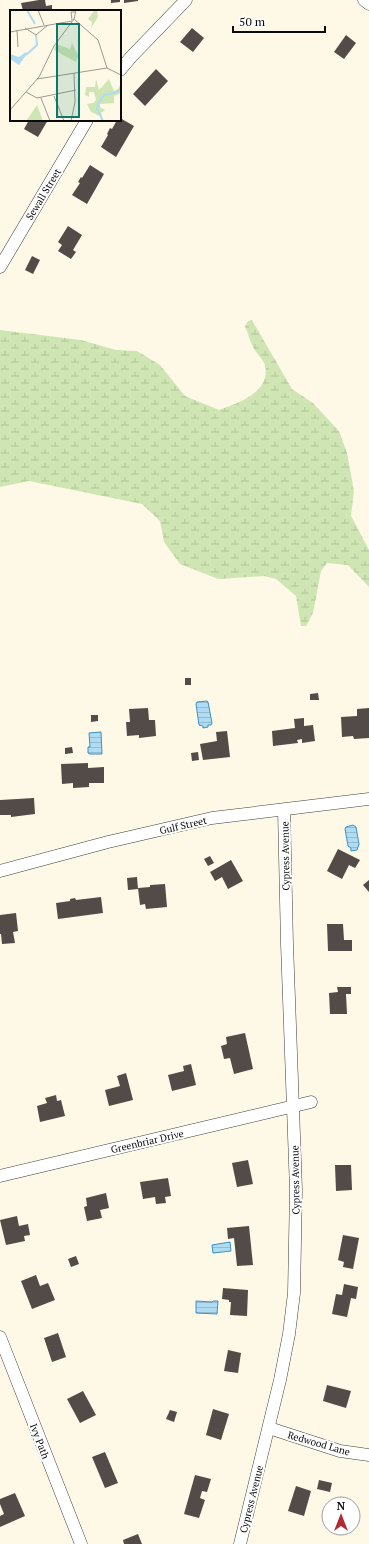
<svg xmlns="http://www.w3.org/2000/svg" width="369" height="1544" font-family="'PT Serif',serif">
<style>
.wetland{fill:url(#wetland-marsh)}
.water{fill:url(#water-rules);stroke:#3992c6}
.building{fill:#524b47}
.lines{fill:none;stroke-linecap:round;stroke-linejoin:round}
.minor-casing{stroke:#3d3d3d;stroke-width:13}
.minor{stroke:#fff;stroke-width:12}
.labels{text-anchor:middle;stroke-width:4;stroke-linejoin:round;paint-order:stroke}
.street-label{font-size:10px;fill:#0a0a0a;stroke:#fff}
.inset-river{fill:none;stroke:#afdbf3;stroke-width:2}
.inset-road{fill:none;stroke:#9c998f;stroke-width:1}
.view{fill:#0f766e;fill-opacity:0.15;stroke:#0f766e;stroke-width:2}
.inset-edge{fill:none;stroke:#0a0a0a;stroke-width:2}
</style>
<defs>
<pattern id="wetland-marsh" width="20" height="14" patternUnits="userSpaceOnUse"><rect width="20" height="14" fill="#cfe6b4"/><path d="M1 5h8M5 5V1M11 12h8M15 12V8" fill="none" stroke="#b0c499"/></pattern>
<pattern id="water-rules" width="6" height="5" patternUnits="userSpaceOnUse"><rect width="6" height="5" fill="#afdbf3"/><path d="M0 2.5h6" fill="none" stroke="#95bbcf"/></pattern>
</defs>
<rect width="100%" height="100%" fill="#fef9e7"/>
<!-- wetland -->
<path class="wetland" d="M252,320l40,69 21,14 26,28 8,22 7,38 -3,25 18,34v37l-21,-22 -21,-2 -6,8 -8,42 -7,13h-5l-5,-30 -20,-17 -12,-3 -46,3 -38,-15 -16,-22 -4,-21 -18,-17 -113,-23 -29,6v-157l81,10 35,10 21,1 23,14 25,31 34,14c20,-7 52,-18 46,-45 -2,-6 -8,-11 -11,-16 -4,-7 -6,-16 -9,-23l3,-5z"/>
<!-- water -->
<g class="water">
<path d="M207,701l1,1 4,21 -1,2h-3v2l-5,1v-2l-4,-1 -3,-21 1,-2z"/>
<path d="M101,732l1,22h-12l-2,-1v-6h2l-1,-14z"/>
<path d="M353,825l3,2 3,17 -2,6 -6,1v-3l-3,-2 -3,-17 1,-2z"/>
<path d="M230,1242l1,9 -18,2 -1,-8z"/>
<path d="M196,1301l16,1 1,-1h5l-1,13 -21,-1z"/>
</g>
<!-- building -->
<g class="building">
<path d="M39,0h6l1,6 6,-1v6h-29l-2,-8z"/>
<path d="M111,0h9v2l-9,1z"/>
<path d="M124,0h14v1l-14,2z"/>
<path d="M192,28l12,10 -11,14 -13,-10z"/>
<path d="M346,35l10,8 -12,16 -10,-7z"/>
<path d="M156,69l12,12 -23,25 -12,-12z"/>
<path d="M120,118l14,8 -18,31 -15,-10 7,-12 -1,-1 3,-6 2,1 5,-9h3z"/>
<path d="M29,120h19l-10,17 -14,-8z"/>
<path d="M90,165l14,9 -17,30 -15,-9 8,-12 -2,-1 3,-5 1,1z"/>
<path d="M68,226l14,9 -9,15 3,2 -5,7 -13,-8 4,-6 -4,-3z"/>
<path d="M32,256l8,4 -7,14 -8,-4z"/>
<rect x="185" y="678" width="6" height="7"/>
<path d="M318,693l1,7h-9v-6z"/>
<path d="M148,708l1,12h6l1,16 -17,2v-3l-12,1 -1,-14h4l-1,-13z"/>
<path d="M369,708v30l-15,1 -1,-3 -11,1 -1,-20 16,-1v-7z"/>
<path d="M91,715h7v6l-7,1z"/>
<path d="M304,718v8l9,-1 2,16 -13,2v-4l-5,1 1,3 -25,3 -1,-15 23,-3 -1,-9z"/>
<path d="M227,731l3,26 -27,3 -3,-16 17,-3 -1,-9z"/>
<path d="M72,747l1,6 -8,1v-6z"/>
<path d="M198,752l1,8 -7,1 -1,-8z"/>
<path d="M88,763v5l16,-1v16h-15v4l-16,1v-5l-11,1 -1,-20z"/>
<path d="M34,798l1,16 -24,3v-2h-11v-15z"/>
<path d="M338,849l22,11 -5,8 -6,-3 -7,14 -15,-8z"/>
<path d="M210,856l4,7 -6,3 -4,-7z"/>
<path d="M231,860l12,21 -15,8 -6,-12 -7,4 -5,-9z"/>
<path d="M137,877l1,12 -10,1 -1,-12z"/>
<path d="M369,880v12l-6,-7z"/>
<path d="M165,884l2,23 -21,2 -1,-5 -5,1 -2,-17 12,-1v-2z"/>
<path d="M101,897l2,16 -45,6 -2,-16 14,-2v-2l5,-1 1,2z"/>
<path d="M16,913l2,18 -5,1 2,11 -13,1 -1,-10h-1v-19z"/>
<path d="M327,924h16l1,16h8v11h-24z"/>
<path d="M337,987h14v7h-5l1,20h-17l-1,-21 9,-1z"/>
<path d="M245,1033l8,36 -19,5 -4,-16 -6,1 -3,-13 6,-2 -1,-7z"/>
<path d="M191,1064l5,21 -24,6 -4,-16 16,-4 -1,-5z"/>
<path d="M126,1073l7,27 -24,6 -4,-16 15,-4 -3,-10z"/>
<path d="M56,1095l1,6 4,-1 4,16 -25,6 -3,-16 10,-3 -2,-5z"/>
<path d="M248,1160l5,24 -16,3 -5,-24z"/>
<path d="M335,1165h16l1,25 -16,1z"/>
<path d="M168,1178l3,18 -6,1 1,6 -10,1 -1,-7 -12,2 -3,-17z"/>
<path d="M106,1193l3,15 -9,2 2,8 -15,3 -3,-14 3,-1 -1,-8z"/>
<path d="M17,1216l2,10 9,-2 2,11 -6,1 1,5 -19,4 -6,-25z"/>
<path d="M249,1226l4,39 -16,1 -3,-28 -6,1 -1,-11z"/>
<path d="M343,1235l16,3 -6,31 -10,-2 1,-5 -6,-2z"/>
<path d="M76,1256l3,8 -8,3 -3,-8z"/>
<path d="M36,1275l4,11 8,-3 7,17 -23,9 -11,-28z"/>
<path d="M344,1284l14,3 -2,12 -5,-1 -4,19 -15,-3 4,-20 6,1z"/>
<path d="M223,1288l25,2 -1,26 -17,-1 1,-13h-2v-2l-7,-1z"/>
<path d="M58,1333l8,24 -14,5 -8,-24z"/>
<path d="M228,1350l13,3 -3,20 -14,-2z"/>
<path d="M327,1385l24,6 -5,17 -23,-7z"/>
<path d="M83,1391l13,24 -16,8 -13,-24z"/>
<path d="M213,1409l16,5 -8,26 -15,-5z"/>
<path d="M170,1410l7,2 -3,10 -8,-3z"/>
<path d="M105,1452l13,31 -13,5 -13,-31z"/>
<path d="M195,1475l16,4 -4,13 -5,-1 -2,7 5,2 -6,18 -15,-4z"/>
<path d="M319,1480l13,3 -2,9 -13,-3z"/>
<path d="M296,1486l15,5 -7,25 -16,-5z"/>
<path d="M15,1493l10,23 -25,11v-11l4,-2 -4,-10v-5z"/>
<path d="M138,1534l4,10h-18l-1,-4z"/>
</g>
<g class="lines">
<!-- minor casing -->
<g class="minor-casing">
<g id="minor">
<path d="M364,0l5,4"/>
<path d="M120,70l11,-13 55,-57"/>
<path d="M0,267l87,-147"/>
<path d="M0,871l108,-29 104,-24 157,-19"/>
<path d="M0,1176l311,-74"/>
<path d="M0,1337l81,207"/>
<path d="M269,1428l71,23 29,4"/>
<path d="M240,1544l40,-164 9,-46 5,-41 2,-103 -9,-246 -3,-134"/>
</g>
</g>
<!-- minor -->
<use href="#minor" class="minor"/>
</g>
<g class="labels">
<!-- street labels -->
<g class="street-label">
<text transform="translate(43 194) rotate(-59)" y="4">Sewall Street</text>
<text transform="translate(183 825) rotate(-13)" y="4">Gulf Street</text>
<text transform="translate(285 856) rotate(-91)" y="4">Cypress Avenue</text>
<text transform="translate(147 1141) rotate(-13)" y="4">Greenbriar Drive</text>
<text transform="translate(295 1180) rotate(-91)" y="4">Cypress Avenue</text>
<text transform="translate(40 1441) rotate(69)" y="4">Ivy Path</text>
<text transform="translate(319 1443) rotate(16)" y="4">Redwood Lane</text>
<text transform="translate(251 1499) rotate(-76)" y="4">Cypress Avenue</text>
</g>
</g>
<!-- overview -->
<g transform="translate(10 10)">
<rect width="111" height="111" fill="#fef9e7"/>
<path d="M84,1h3l1,6 -7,11 1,-6 -4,-3zM62,33l8,16 -3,-1 -1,4 -22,-12 2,-6 14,5zM86,69l3,11 10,-11 5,12 4,-2 3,-6v10l-7,3v7l-14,1v3l5,3 -4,3 1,4 -11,-5 -4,-8 6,-1 3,-3 -2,-8h-5v5l-4,-2 1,-8h9z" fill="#cfe6b4"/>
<path d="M27,95l6,16h-17z" fill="#cfe6b4"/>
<path d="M16,42l1,2 -8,11 -9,-6v-5l9,3z" fill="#afdbf3"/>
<path class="inset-river" d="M17,0l8,14M16,45l11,-10 -1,-10M93,111l-6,-12 2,-7 5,-7 13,-3 4,-4"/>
<path class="inset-road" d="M28,0l6,15M64,9l24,21 9,28M62,10l-1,-8h5M15,18l11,7 12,-10M7,20l1,17M0,22l62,-11M27,69l70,-11 14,7M16,82l11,6 39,-8M44,86l10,25M31,88l9,23M0,100l29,-33 15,-31 20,-27 2,-9M61,111l4,-19 -1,-29"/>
<path class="view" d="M47,14h22v93h-22z"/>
<rect width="111" height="111" class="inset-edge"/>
</g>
<!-- north arrow -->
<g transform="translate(341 1516)"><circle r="19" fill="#ffffff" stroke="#9d9d9d"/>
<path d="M0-3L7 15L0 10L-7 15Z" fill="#b22933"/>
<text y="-6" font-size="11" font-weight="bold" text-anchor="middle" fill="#0a0a0a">N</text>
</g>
<!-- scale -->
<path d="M233 26v6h92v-6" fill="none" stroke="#0a0a0a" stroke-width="2"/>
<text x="239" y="26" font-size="12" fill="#0a0a0a" stroke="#ffffff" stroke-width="3" paint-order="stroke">50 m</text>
</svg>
